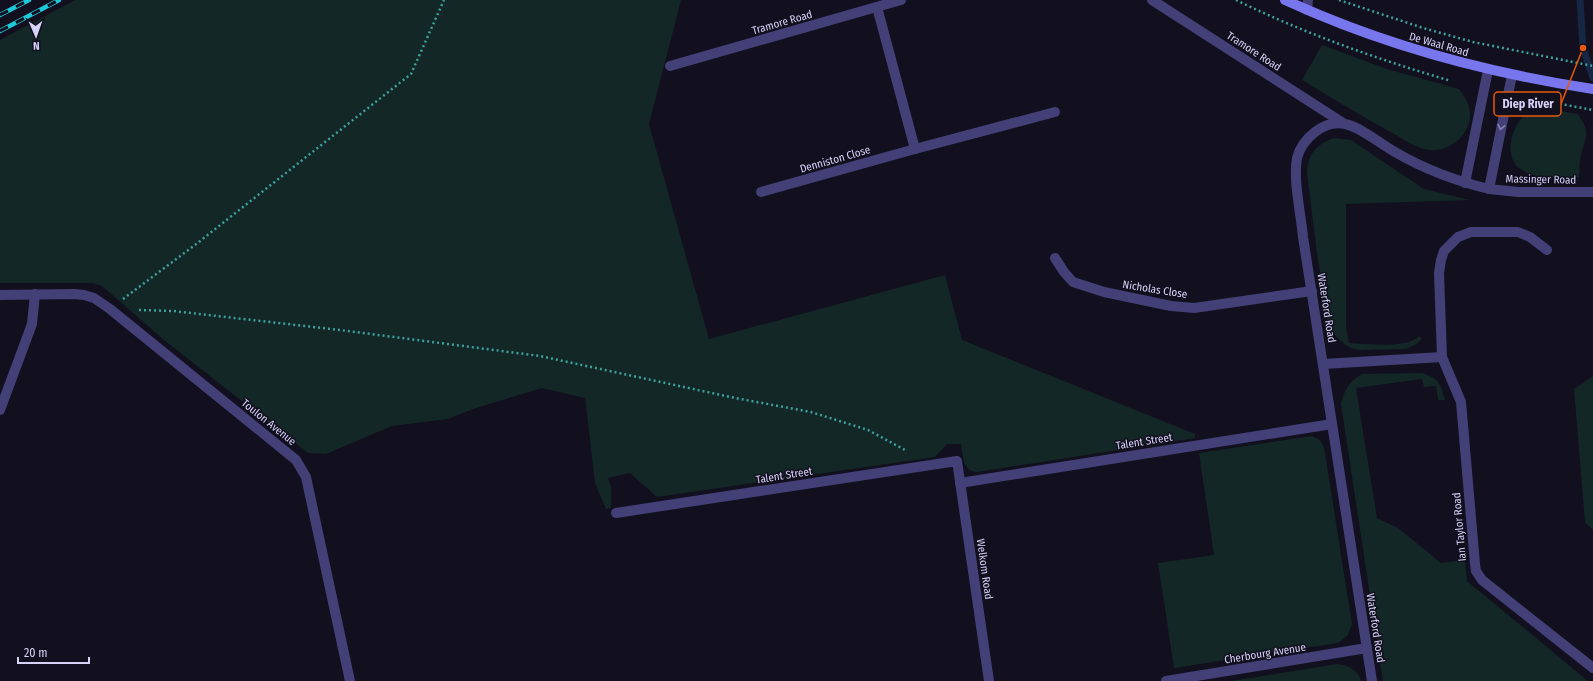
<svg xmlns="http://www.w3.org/2000/svg" width="1593" height="681" font-family="'Fira Sans Condensed',sans-serif">
<style>
.green{fill:#132726}
.lines{fill:none;stroke-linecap:round;stroke-linejoin:round}
.stream{stroke:#152742;stroke-width:7}
.path{stroke:#3da29b;stroke-width:2.5;stroke-dasharray:2 3;stroke-linecap:butt}
.minor{stroke:#424077;stroke-width:10}
.tertiary{stroke:#424077;stroke-width:10}
.secondary{stroke:#7876ed;stroke-width:10}
.rail-casing{stroke:#1dc9da;stroke-width:4.5}
.rail{stroke:#120f1e;stroke-width:3;stroke-dasharray:9;stroke-linecap:butt}
.oneway{stroke:#8582b2}
.labels{text-anchor:middle;stroke-width:3;stroke-linejoin:round;paint-order:stroke}
.street-label{font-size:11px;fill:#d6d2f9;stroke:#120f1e}
.leader{fill:none;stroke:#e8590c;stroke-width:1.5}
.callout-dot{fill:#e8590c;stroke:#120f1e;stroke-width:1.5}
.callout{fill:#120f1e;stroke:#e8590c;stroke-width:1.5}
.callout-label{font-size:12px;text-anchor:middle;font-weight:bold;fill:#d6d2f9}
</style>
<rect width="100%" height="100%" fill="#120f1e"/>
<!-- green -->
<g class="green">
<path d="M75,0h606l-32,124 60,215 236,-64 17,65 233,94v4l-218,34c-15,-1 -14,-17 -16,-28h-14l-12,13 -278,40 -27,-24 -22,5 3,9v21l-5,1 -11,-26 -10,-85 -43,-10 -69,21 -25,10 -56,7 -66,28 -18,-1 -144,-113 -62,-54 -9,-3h-93v-243z"/>
<path d="M1322,45l65,24 72,20c6,8 12,17 11,27 -1,20 -21,36 -40,34 -13,-1 -25,-10 -36,-16 -31,-17 -62,-36 -92,-54z"/>
<path d="M1541,108l37,6c13,19 8,21 3,41 -2,7 -1,15 -2,22 -19,0 -43,4 -60,-9 -17,-14 -6,-47 10,-56 3,-2 8,-3 12,-4z"/>
<path d="M1334,138l17,2 73,49 46,11 -124,4v124l3,15c16,1 60,6 70,-7l3,3 -7,6 -9,4 -47,1 -8,-2 -7,-4 -10,-10 -6,-8 -12,-80 -9,-74c1,-19 10,-28 27,-34z"/>
<path d="M1422,373c18,6 18,10 23,27h-7l-2,-14 -12,1 -2,-8 -66,9 21,130 21,10 43,35 24,-3 2,21 121,100h-205l-42,-277c3,-14 8,-23 21,-30z"/>
<path d="M1593,376v154l-8,-8 -11,-133z"/>
<path d="M1312,436l8,4 4,7 28,177 -4,11 -10,8 -164,25 -16,-105 56,-8 -15,-102z"/>
<path d="M1337,664c11,1 21,6 24,17h-130z"/>
</g>
<g class="lines">
<!-- stream -->
<path class="stream" d="M1580,0l3,48 10,30"/>
<!-- path -->
<g class="path">
<path d="M1236,0c70,34 141,59 215,81"/>
<path d="M1339,0l84,28 50,14 120,24"/>
<path d="M1545,101l48,9"/>
<path d="M123,299l72,-54 216,-171 33,-74"/>
<path d="M139,310l34,1 167,19 200,26 195,42 76,14 57,18 39,21"/>
</g>
<!-- minor -->
<g class="minor">
<path d="M1152,0l191,123"/>
<path d="M877,7l38,142"/>
<path d="M1307,10l1,-10"/>
<path d="M670,66l231,-66"/>
<path d="M1489,189l29,3h75"/>
<path d="M761,192l154,-43 140,-37"/>
<path d="M1547,250l-17,-13 -12,-5h-47l-13,5 -14,14 -3,9 -2,13 3,84 19,45 14,162 1,7 6,9 111,88"/>
<path d="M1055,258l9,14 9,10 31,10 67,14 23,2 118,-17"/>
<path d="M0,295l74,-1 10,1 10,3 16,11 186,151 10,17 44,204"/>
<path d="M1323,364l119,-7"/>
<path d="M0,410l32,-86 3,-30"/>
<path d="M960,483l372,-59"/>
<path d="M616,513l341,-52 32,220"/>
<path d="M1166,681l201,-33"/>
</g>
<!-- tertiary -->
<g class="tertiary">
<path d="M1465,183l23,-113"/>
<path d="M1372,681l-69,-444c-2,-22 -10,-57 -6,-79 5,-19 27,-39 48,-34 16,3 35,20 50,28 29,17 61,29 94,37l23,-114"/>
</g>
<!-- secondary -->
<path class="secondary" d="M1285,0c98,45 202,73 308,89"/>
<!-- rail casing -->
<g class="rail-casing">
<g id="rail">
<path d="M0,15l29,-15"/>
<path d="M0,31l59,-31"/>
</g>
</g>
<!-- rail -->
<use href="#rail" class="rail"/>
</g>
<!-- one-way arrows -->
<defs><path id="oneway-chevron" d="M-2-3.5L2.5 0L-2 3.5" fill="none" stroke-width="1.6" stroke-linecap="round" stroke-linejoin="round"/></defs>
<use class="oneway" href="#oneway-chevron" transform="translate(1501 127) rotate(101)"/>
<g class="labels">
<!-- street labels -->
<g class="street-label">
<text transform="translate(782 22) rotate(-16)" y="4">Tramore Road</text>
<text transform="translate(1439 44) rotate(16)" y="4">De Waal Road</text>
<text transform="translate(1254 51) rotate(33)" y="4">Tramore Road</text>
<text transform="translate(835 159) rotate(-16)" y="4">Denniston Close</text>
<text transform="translate(1541 179) rotate(1)" y="4">Massinger Road</text>
<text transform="translate(1155 289) rotate(9)" y="4">Nicholas Close</text>
<text transform="translate(1327 308) rotate(81)" y="4">Waterford Road</text>
<text transform="translate(269 422) rotate(39)" y="4">Toulon Avenue</text>
<text transform="translate(1144 441) rotate(-9)" y="4">Talent Street</text>
<text transform="translate(784 475) rotate(-9)" y="4">Talent Street</text>
<text transform="translate(1459 527) rotate(-95)" y="4">Ian Taylor Road</text>
<text transform="translate(985 569) rotate(82)" y="4">Welkom Road</text>
<text transform="translate(1376 628) rotate(81)" y="4">Waterford Road</text>
<text transform="translate(1265 653) rotate(-9)" y="4">Cherbourg Avenue</text>
</g>
</g>
<!-- callouts -->
<path class="leader" d="M1583 48L1561 104"/>
<circle class="callout-dot" cx="1583" cy="48" r="4"/>
<rect class="callout" x="1494" y="92" width="67" height="24" rx="4"/>
<g class="callout-label">
<text x="1528" y="108">Diep River</text>
</g>
<!-- north arrow -->
<g transform="translate(36 36) rotate(178)" stroke="#120f1e" stroke-width="3" paint-order="stroke">
<path d="M0-3L7 15L0 10L-7 15Z" fill="#d6d2f9"/>
<text y="-6" font-size="11" font-weight="bold" text-anchor="middle" fill="#d6d2f9">N</text>
</g>
<!-- scale -->
<path d="M18 657v6h71v-6" fill="none" stroke="#d6d2f9" stroke-width="2"/>
<text x="24" y="657" font-size="12" fill="#d6d2f9" stroke="#120f1e" stroke-width="3" paint-order="stroke">20 m</text>
</svg>
